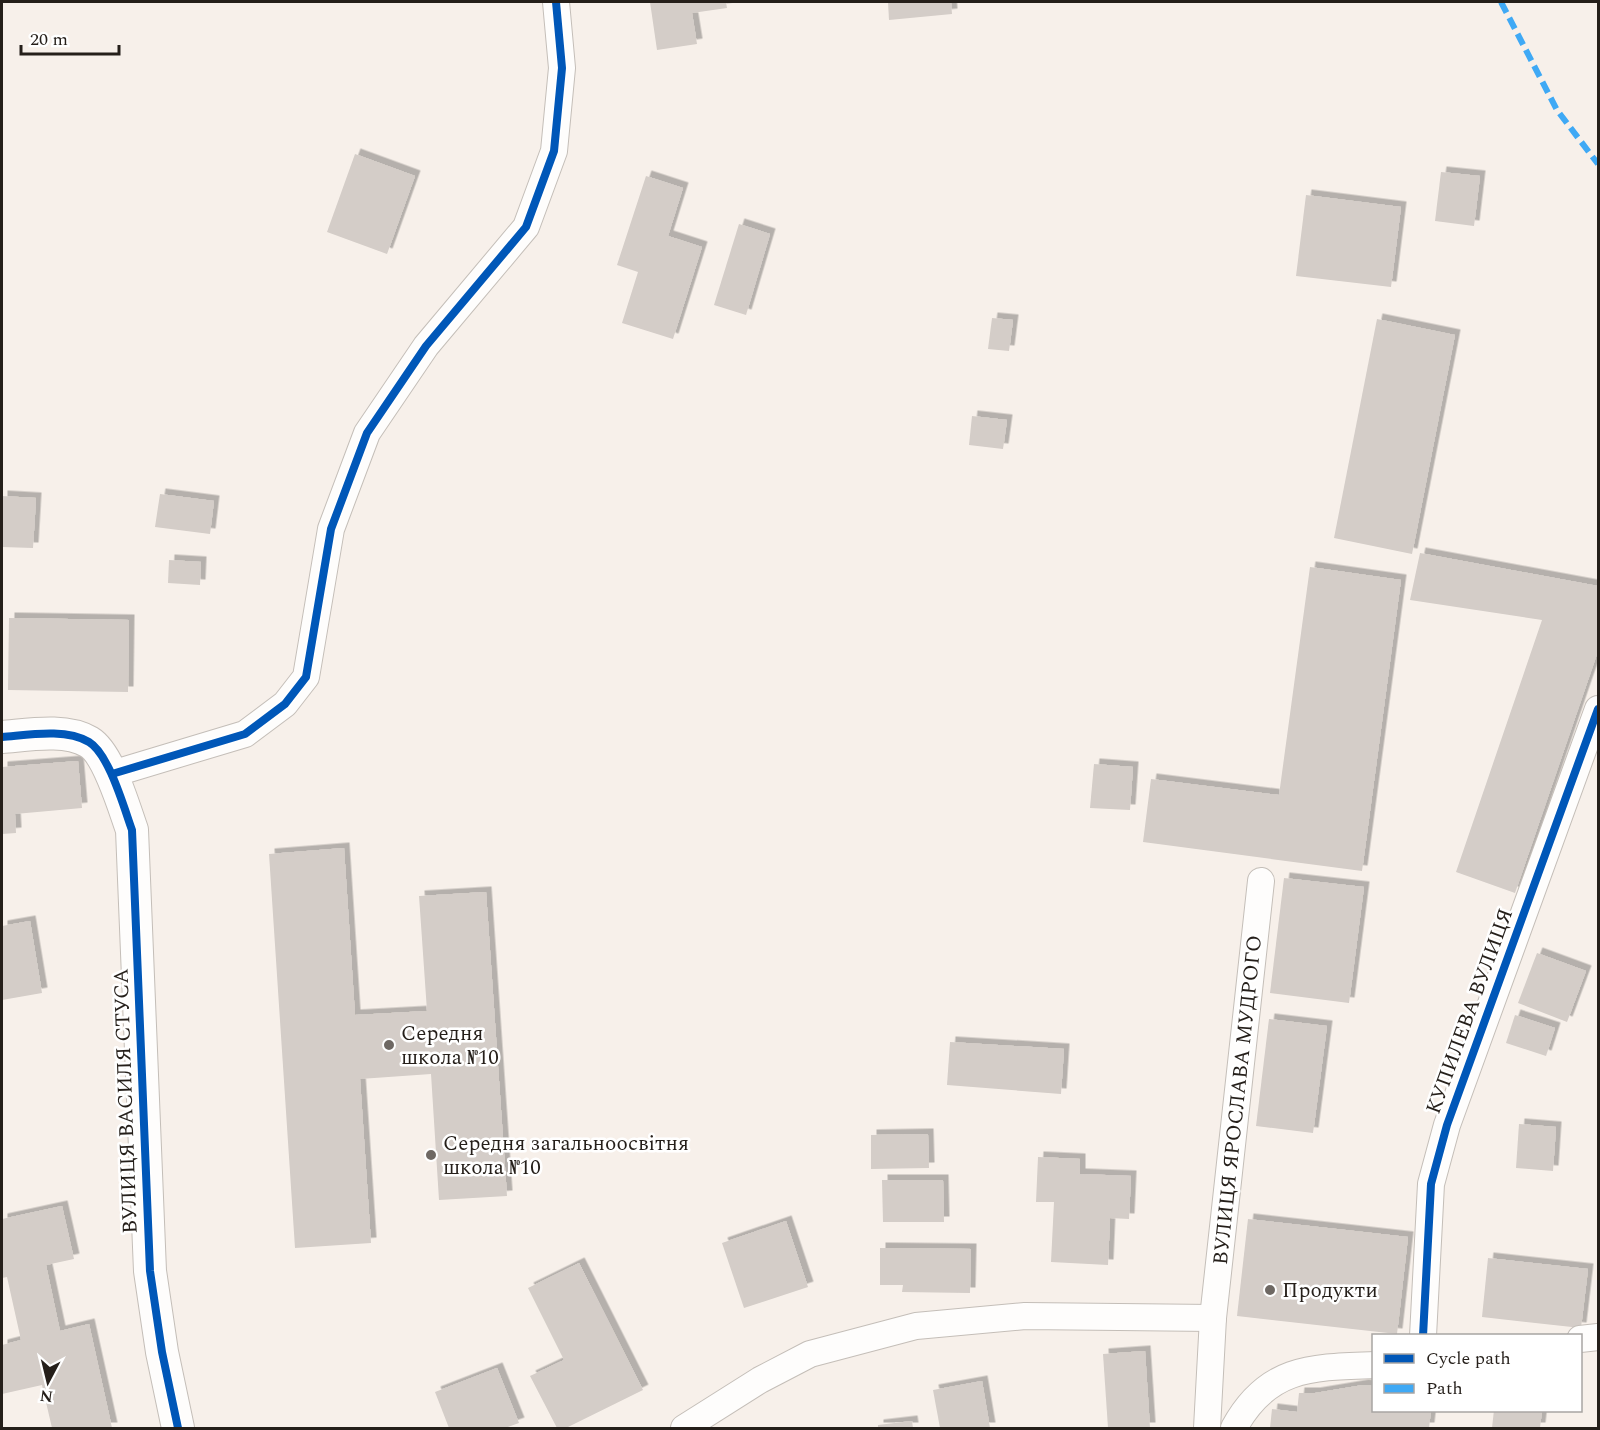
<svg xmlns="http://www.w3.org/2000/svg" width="1600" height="1430" font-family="Spectral,serif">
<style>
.building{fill:#d4cdc8;filter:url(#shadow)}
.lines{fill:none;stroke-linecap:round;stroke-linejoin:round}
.minor-casing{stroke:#c4beb8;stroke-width:28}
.tertiary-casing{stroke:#c4beb8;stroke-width:34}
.minor{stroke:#fefdfc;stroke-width:26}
.tertiary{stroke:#fefdfc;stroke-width:32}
.quiet{stroke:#3fa9f5;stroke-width:6;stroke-dasharray:12 6;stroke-linecap:butt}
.cycleway-casing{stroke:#fff;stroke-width:11}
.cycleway{stroke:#0057b8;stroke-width:8}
.poi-dot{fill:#6e6863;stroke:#fff;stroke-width:2}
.labels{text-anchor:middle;stroke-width:5;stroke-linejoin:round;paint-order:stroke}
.street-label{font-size:21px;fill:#251f1a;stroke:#fff}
.poi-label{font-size:21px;fill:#251f1a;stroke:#fff;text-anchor:start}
</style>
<defs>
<filter id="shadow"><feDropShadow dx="5.5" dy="-5.5" stdDeviation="0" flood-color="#0004"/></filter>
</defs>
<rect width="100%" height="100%" fill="#f7f0ea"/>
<!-- building -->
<g class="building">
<path d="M650,2h76l1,6 -35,5 5,31 -40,6z"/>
<path d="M888,2h63l1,12 -63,6z"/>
<path d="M355,154l60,22 -28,78 -60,-22z"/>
<path d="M1441,172l39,4 -6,50 -39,-5z"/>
<path d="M646,176l37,12 -15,48 34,11 -29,92 -51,-16 16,-51 -21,-7z"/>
<path d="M1306,195l95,12 -10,80 -95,-11z"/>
<path d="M739,224l31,10 -24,81 -32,-10z"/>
<path d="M992,318l21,2 -4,31 -21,-2z"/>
<path d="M1377,319l78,16 -43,219 -78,-16z"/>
<path d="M972,416l35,4 -4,29 -34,-4z"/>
<path d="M160,494l54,7 -4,33 -55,-7z"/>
<path d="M2,496l34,2 -3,50 -31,-1z"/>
<path d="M1420,553l178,33v65l-83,242 -59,-21 86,-252 -132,-20z"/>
<path d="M169,560l32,2 -1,23 -32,-2z"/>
<path d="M1310,567l91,13 -39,291 -219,-29 8,-63 128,16z"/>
<path d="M9,618l120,2 -1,72 -120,-2z"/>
<path d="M78,761l4,47 -67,6 1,19 -14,1v-67z"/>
<path d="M1094,764l39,3 -3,43 -40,-2z"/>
<path d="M344,848l11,167 72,-4 -8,-115 67,-4 21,304 -68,4 -8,-126 -71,5 11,164 -76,5 -26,-394z"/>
<path d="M1284,878l80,9 -15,116 -79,-10z"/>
<path d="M30,921l12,72 -40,7v-74z"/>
<path d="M1537,953l49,18 -19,51 -49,-19z"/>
<path d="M1515,1015l40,13 -9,28 -40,-13z"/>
<path d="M1269,1019l58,7 -14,107 -57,-7z"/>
<path d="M950,1042l114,7 -3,45 -114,-9z"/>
<path d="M1519,1124l37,3 -3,44 -37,-3z"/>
<path d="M928,1134l1,34 -58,1v-34z"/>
<path d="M1038,1157l42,2v15l51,2 -2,43 -19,-1 -2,47 -57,-3 3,-60h-18z"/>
<path d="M882,1180h61l1,42h-61z"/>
<path d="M62,1206l12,53 -28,6 14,66 29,-7 23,104h-60l-10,-43 -40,9v-49l19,-5 -14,-63 -5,1v-59z"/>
<path d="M1248,1219l160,18 -11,97 -160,-18z"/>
<path d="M786,1221l22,66 -64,21 -22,-65z"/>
<path d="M880,1248l91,1 -1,44 -68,-1 1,-7h-23z"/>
<path d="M1488,1258l100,11 -7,59 -99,-11z"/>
<path d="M579,1263l64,127 -77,38h-9l-27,-52 34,-16 -36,-72z"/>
<path d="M1145,1351l5,77h-42l-5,-74z"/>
<path d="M497,1368l22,55 -14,5h-56l-14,-36z"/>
<path d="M982,1381l8,47h-50l-7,-38z"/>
<path d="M1363,1385l11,1v24h57l-2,18h-159l2,-19 25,3 2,-19h16z"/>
<path d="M1494,1410h48l-2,18h-48z"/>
<path d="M912,1421l1,7h-35v-3z"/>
</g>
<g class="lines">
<!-- minor casing -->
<g class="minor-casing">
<g id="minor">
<path d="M112,774l133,-40 40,-30 21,-27 25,-148 36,-96 59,-87 100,-119 28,-76 8,-83 -6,-66"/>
<path d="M1423,1336l8,-152 16,-59 151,-416"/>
<path d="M1580,1339l18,-2"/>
<path d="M684,1428l76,-48 50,-26 106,-28 109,-10 188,2"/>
<path d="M1207,1428l6,-110 48,-437"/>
<path d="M1234,1428c33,-61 77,-61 140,-63"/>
</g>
</g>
<!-- tertiary casing -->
<g class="tertiary-casing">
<path id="tertiary" d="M2,737c26,-2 63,-9 87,5 20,12 35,66 43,88l18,441 12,81 16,76"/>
</g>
<!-- minor -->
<use href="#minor" class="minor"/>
<!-- tertiary -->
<use href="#tertiary" class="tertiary"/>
<!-- quiet -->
<path class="quiet" d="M1501,2l56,108 41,54"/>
<!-- cycleway casing -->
<g class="cycleway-casing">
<g id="cycleway">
<path d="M2,737c26,-2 63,-9 87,5 20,12 35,66 43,88l18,441 12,81 16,76"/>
<path d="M112,774l133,-40 40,-30 21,-27 25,-148 36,-96 59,-87 100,-119 28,-76 8,-83 -6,-66"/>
<path d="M1423,1336l8,-152 16,-59 151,-416"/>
</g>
</g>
<!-- cycleway -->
<use href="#cycleway" class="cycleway"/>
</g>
<!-- markers -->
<g class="poi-dot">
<circle cx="389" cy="1045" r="6"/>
<circle cx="431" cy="1155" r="6"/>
<circle cx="1270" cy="1290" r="6"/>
</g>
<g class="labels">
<!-- street labels -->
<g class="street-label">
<text transform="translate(1469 1011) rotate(-70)" y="7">КУПИЛЕВА ВУЛИЦЯ</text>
<text transform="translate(1237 1100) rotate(-84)" y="7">ВУЛИЦЯ ЯРОСЛАВА МУДРОГО</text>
<text transform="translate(125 1101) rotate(-92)" y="7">ВУЛИЦЯ ВАСИЛЯ СТУСА</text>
</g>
<!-- poi labels -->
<g class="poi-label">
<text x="401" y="1040">Середня<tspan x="401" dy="24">школа №10</tspan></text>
<text x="443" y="1150">Середня загальноосвітня<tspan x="443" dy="24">школа №10</tspan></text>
<text x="1282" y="1297">Продукти</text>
</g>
</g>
<!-- border -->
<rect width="1600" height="1430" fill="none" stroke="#251f1a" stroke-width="6"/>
<!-- legend -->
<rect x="1372" y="1334" width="210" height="78" fill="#ffffff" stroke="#a8a5a3" stroke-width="1.5"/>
<rect x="1384" y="1354" width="30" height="9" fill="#0057b8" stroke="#a8a5a3" stroke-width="1.5"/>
<text x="1426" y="1364" font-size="18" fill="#251f1a">Cycle path</text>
<rect x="1384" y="1384" width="30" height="9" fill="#3fa9f5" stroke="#a8a5a3" stroke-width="1.5"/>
<text x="1426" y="1394" font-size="18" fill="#251f1a">Path</text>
<!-- north arrow -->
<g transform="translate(48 1382) rotate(187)" stroke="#ffffff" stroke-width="4.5" paint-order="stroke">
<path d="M0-4.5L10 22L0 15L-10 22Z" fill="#251f1a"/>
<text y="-9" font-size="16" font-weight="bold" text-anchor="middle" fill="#251f1a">N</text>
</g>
<!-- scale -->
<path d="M21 45v9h98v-9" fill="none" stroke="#251f1a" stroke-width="3"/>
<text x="30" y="45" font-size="18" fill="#251f1a" stroke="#ffffff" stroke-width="4.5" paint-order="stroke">20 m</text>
</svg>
